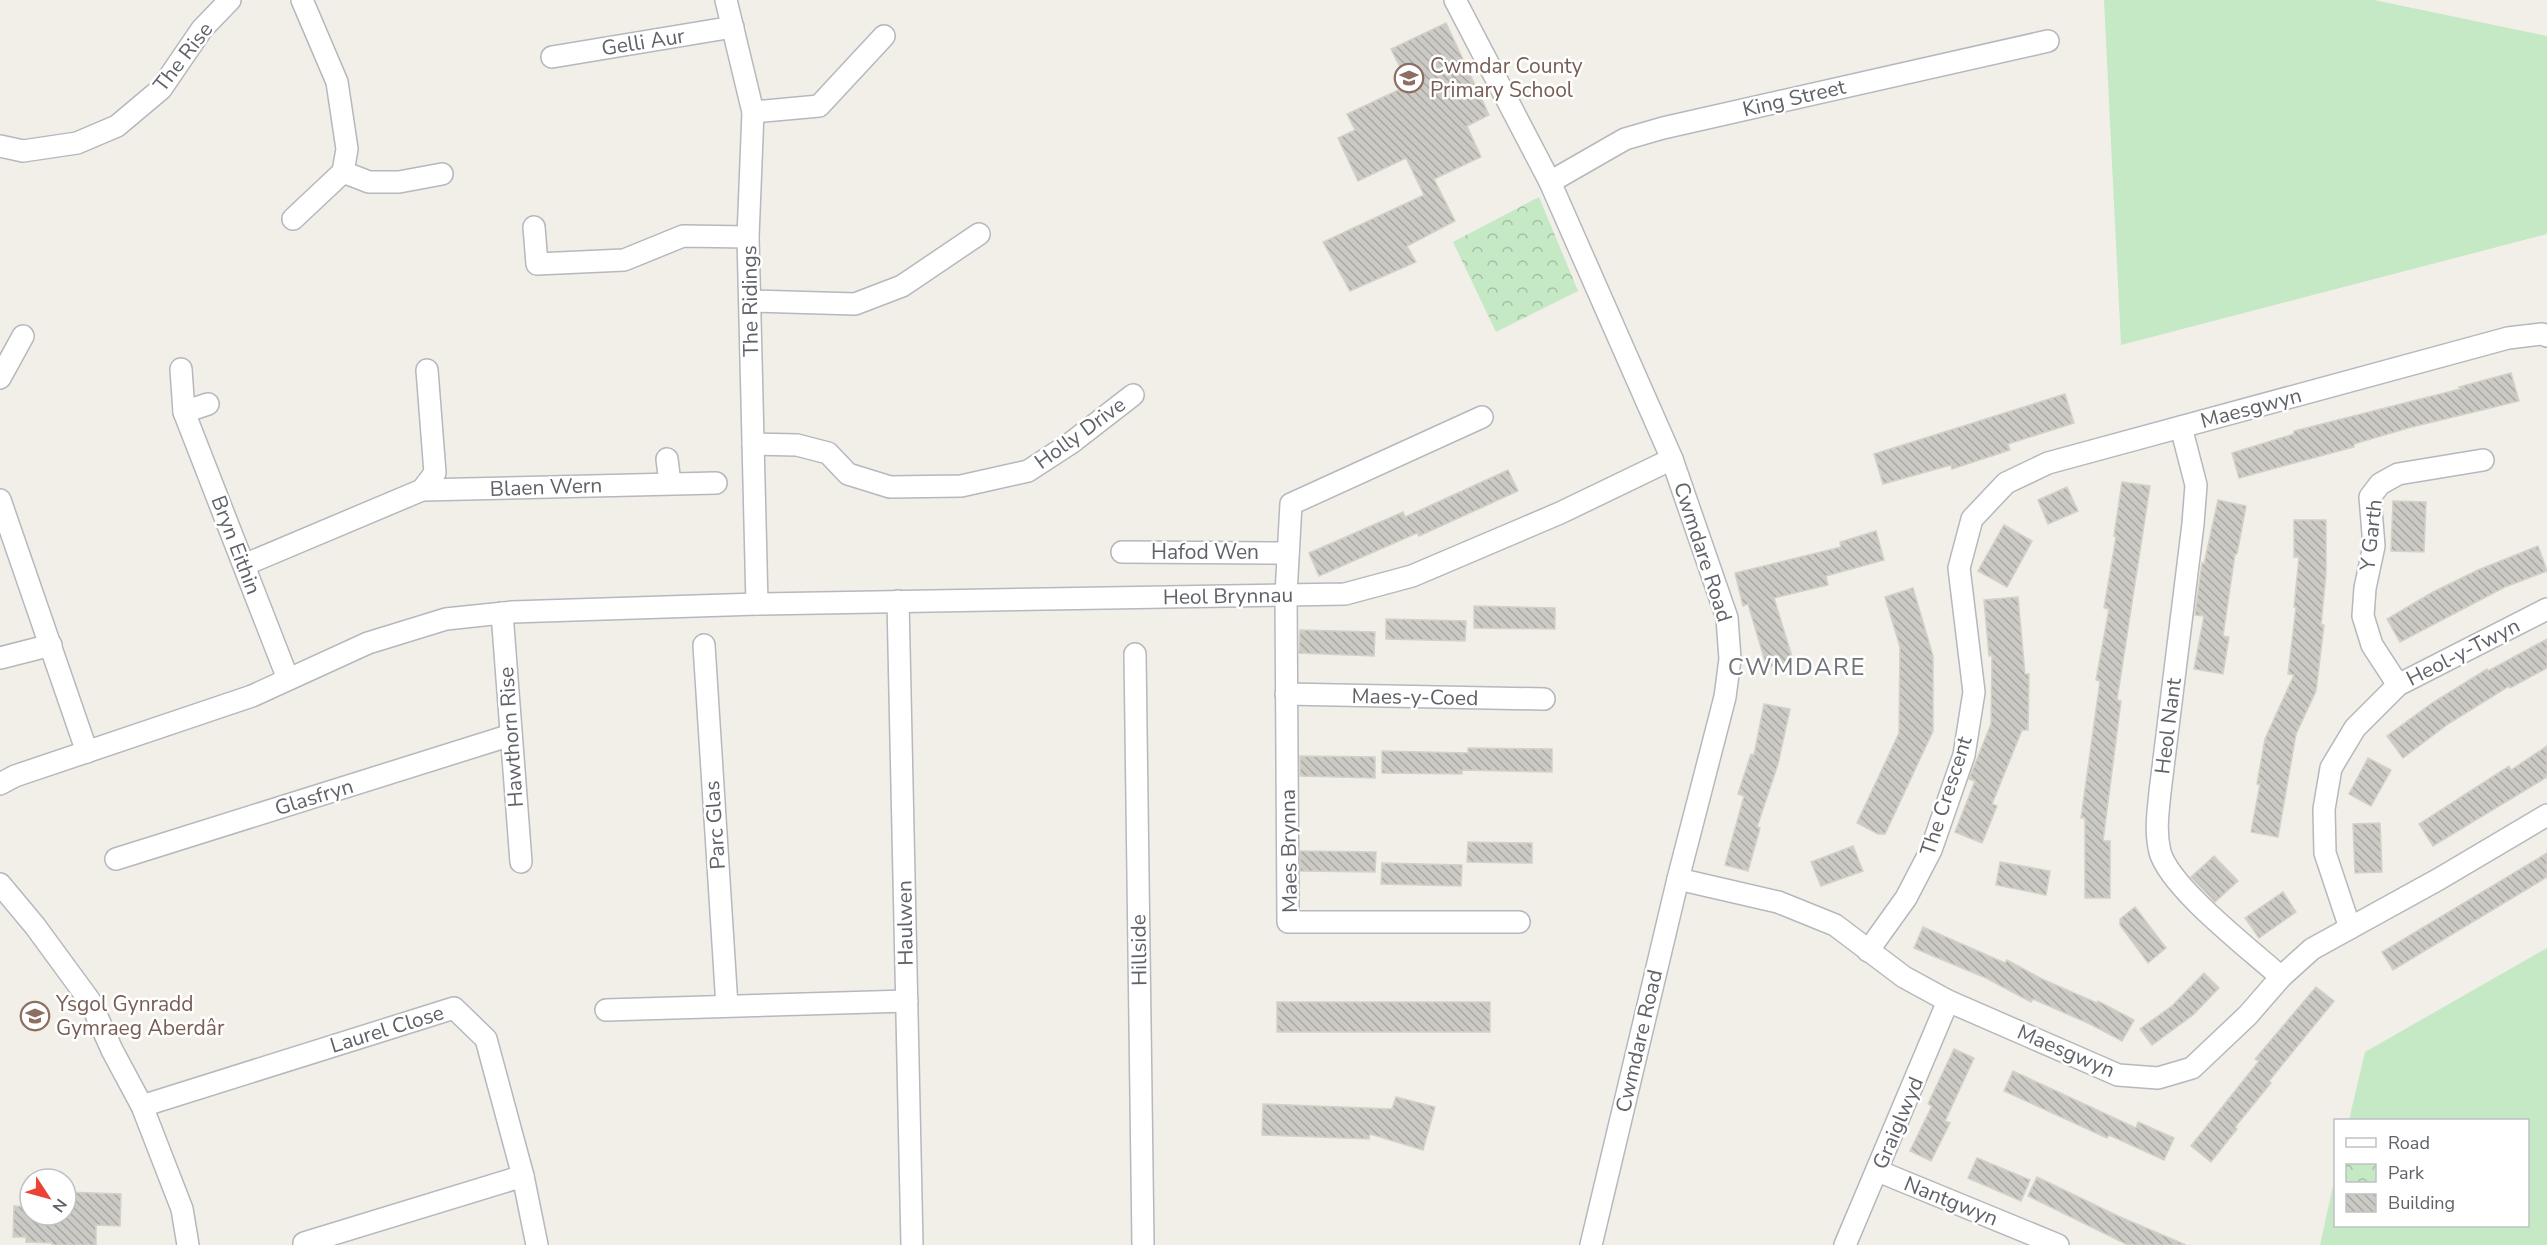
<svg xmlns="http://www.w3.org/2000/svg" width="2547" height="1245" font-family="'Nunito Sans',sans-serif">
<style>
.grass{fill:#c5e8c5}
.park{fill:url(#park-crowns)}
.building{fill:url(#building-back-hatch);stroke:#d6d1c6;stroke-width:1.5}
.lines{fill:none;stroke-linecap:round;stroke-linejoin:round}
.minor-casing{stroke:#b5b8bc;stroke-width:24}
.minor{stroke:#fff;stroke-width:21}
.labels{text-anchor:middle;stroke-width:5;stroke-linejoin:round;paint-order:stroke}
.street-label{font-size:21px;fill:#5f6368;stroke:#fff}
.education-label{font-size:21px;fill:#785e54;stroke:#fff;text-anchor:start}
.quarter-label{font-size:24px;letter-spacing:1.5px;fill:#70757a;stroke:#fff}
</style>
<defs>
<pattern id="park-crowns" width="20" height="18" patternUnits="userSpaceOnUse" patternTransform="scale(1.5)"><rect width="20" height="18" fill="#c5e8c5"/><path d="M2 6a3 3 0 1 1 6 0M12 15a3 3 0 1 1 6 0" fill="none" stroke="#a3c0a4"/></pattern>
<pattern id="building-back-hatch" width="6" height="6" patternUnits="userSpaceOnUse" patternTransform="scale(1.5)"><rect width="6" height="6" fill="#cccac5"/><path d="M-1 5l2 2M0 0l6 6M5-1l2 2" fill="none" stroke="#a9a8a4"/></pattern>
</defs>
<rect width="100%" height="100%" fill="#f1efe8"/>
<!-- grass -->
<g class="grass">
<path d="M2104,0h270l173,36v198l-426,111z"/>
<path d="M2547,948v297h-227l15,-68 1,49h192v-106h-179l16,-68z"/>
</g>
<!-- park -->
<path class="park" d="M1539,197l39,94 -82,41 -43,-90z"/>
<!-- building -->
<g class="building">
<path d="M1446,23l43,92 -22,11 14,31 -47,22 21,42 -48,25 9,16 -66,29 -27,-49 101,-47 -18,-37 -48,23 -20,-43 17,-8 -8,-16 62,-29 -18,-36z"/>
<path d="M2511,373l8,28 -111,27 -54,16v3l-115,31 -7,-25 62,-19v-3l166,-42 -1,-2z"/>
<path d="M2065,394l9,29 -66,21 2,6 -58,19 -1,-4 -68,19 -9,-30z"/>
<path d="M1508,470l10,21 -99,45 -2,-3 -98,43 -10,-23 94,-41 2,5z"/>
<path d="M2122,482l28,4 -33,214 4,1 -18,140h7v57h-25v-80h-4l19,-137 -4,-1 13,-71 -5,-1 12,-71 -2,-1z"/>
<path d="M2067,487l11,24 -30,13 -10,-24z"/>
<path d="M2218,500l28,6 -9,48h-2l-12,82 6,1 -6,37 -29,-5 10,-53 -9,-1 3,-23 4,-29 2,1z"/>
<path d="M2393,501l33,1 -2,50 -33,-1z"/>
<path d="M2294,520h32v54l-5,51h3l-8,66 -20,43 -18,103 -27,-5 9,-48h-3l8,-45 29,-64 -6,-1 8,-67h-2l5,-50h-5z"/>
<path d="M2004,525l28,16 -25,46 -29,-16z"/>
<path d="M1876,531l8,29 -58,16 2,9 -54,13 19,62 -26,8 -19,-64 -5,2 -8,-33 106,-26 -1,-5z"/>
<path d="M2538,546l9,25 -42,16 -105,55 -13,-23 46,-27 45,-22z"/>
<path d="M1913,588l20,68v75l-48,103h-7l-21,-11 42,-90 1,-86 -15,-50z"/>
<path d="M2018,597l7,77h4l-1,56h-6l-30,74 5,2 -15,37 -27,-11 20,-51 -6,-2 22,-55 1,-69 -3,1 -5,-56z"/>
<path d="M1474,606l81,2v21l-81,-1z"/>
<path d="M1386,619l80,2 -1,20 -79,-2z"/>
<path d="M1300,630l75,2 -1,24 -75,-3z"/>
<path d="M2547,639v29l-37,20 -1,-2 -61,38 -45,34 -16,-22 45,-33 55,-34 1,2z"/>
<path d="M1764,704l26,5 -12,55 -21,63 3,1 -12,43 -23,-6 19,-69 -6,-2 13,-40 3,1z"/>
<path d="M2547,746v31l-114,69 -14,-22 90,-58 2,4z"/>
<path d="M1468,748l84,1v23l-90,-2v4l-80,-1v-22l86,2z"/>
<path d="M1300,756l75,1v21l-75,-2z"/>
<path d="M2368,758l23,12 -20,36 -22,-12z"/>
<path d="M2380,823l2,49 -27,1 -2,-49z"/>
<path d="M1468,842l64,1v20l-65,-1z"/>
<path d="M1853,846l10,25 -42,15 -10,-24z"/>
<path d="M1300,851l76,1 -1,20 -75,-1z"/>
<path d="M2547,853v24l-154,93 -11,-18z"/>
<path d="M2214,856l24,25 -23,21 -24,-25z"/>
<path d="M2000,862l50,9 -4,24 -50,-10z"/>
<path d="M1382,863l80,2 -1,21 -80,-2z"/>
<path d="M2283,892l13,20 -37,26 -14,-20z"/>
<path d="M2135,907l31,41 -18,15 -28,-38v-6z"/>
<path d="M1923,927l82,36 2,-3 35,19 55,24 1,-2 36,19 -12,21 -32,-17 -57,-25 -2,3 -45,-24 -72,-30z"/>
<path d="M2204,973l15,15 -26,27 -41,30 -12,-16 32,-23z"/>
<path d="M2316,987l18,14 -65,80 2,2 -36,44 2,2 -26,33 -20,-16 68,-85 -4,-2z"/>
<rect x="1277" y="1002" width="213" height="30"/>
<path d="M1954,1049l20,9 -29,63 5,2 -19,38 -21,-10 22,-45 -4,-2z"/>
<path d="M2013,1071l123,57 2,-6 36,16 -10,22 -55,-25 -2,3 -103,-47z"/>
<path d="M1396,1097l39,10 -12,43 -53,-16 -1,5 -107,-4 1,-31 129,5z"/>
<path d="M1977,1158l53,22 -9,21 -53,-23z"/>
<path d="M2037,1177l81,39 68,29h-58l-100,-49z"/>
<path d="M66,1192l55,2 -1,32 -24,-1v20h-44v-2l-26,-1v-5h-13l1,-31 16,1v8h36z"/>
</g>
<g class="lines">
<!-- minor casing -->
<g class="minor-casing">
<g id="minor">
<path d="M302,0l35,82 10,67 -4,23"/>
<path d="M726,0l27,112 -5,125 9,367"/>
<path d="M1455,0l95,182 122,277 55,159 3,41 -5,38 -47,182 -87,366"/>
<path d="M552,57l181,-30"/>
<path d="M753,112l66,-6 65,-70"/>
<path d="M0,146l23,5 54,-8 40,-17 44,-37 41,-60 28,-29"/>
<path d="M1550,182l75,-43 38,-11 385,-87"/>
<path d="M293,219l50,-47 26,10h30l43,-8"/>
<path d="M534,227l3,37 87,-4 59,-24 65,1"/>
<path d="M750,301l105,3 47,-18 77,-52"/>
<path d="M181,369l3,43 104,267"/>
<path d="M0,378l23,-42"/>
<path d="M184,412l24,-8"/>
<path d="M1482,417l-191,87 -5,90 2,328h231"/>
<path d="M2181,427l15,58 -3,39 -33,268c-2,20 -5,40 0,60 10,36 91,98 121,125"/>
<path d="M753,444l44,1 31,8 20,21 42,13 71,-1 67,-15 43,-28 62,-48"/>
<path d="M667,459l3,24"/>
<path d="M422,490l294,-7"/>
<path d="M0,500l87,252"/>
<path d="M1122,552l166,1"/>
<path d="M244,565l178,-75 13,-17 -8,-103"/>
<path d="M898,601l14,644"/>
<path d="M502,613l19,249"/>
<path d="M704,645l23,361"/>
<path d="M1135,654l8,591"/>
<path d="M0,658l51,-13"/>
<path d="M2398,685l-26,-40 -9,-29 2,-28 9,-42 -4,-49 10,-13 18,-10 85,-14"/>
<path d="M1286,694l258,5"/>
<path d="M0,784l15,-8 237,-80 116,-53 78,-24 66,-7 245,-8 588,-10 67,-18 148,-63 112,-54"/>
<path d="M116,859l395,-124"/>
<path d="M1678,879l100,23 57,23 69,52 44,24 170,74 40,3 34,-10 56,-53 33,-38 31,-28 127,-70 108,-64"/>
<path d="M0,884l35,42 55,75 22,49 30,56 40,103 6,36"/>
<path d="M2350,928l-25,-75 -1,-44 7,-41 24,-40 43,-43 149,-76"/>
<path d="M1868,951l38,-53 25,-48 33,-95 10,-63 -15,-124 13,-49 34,-36 42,-20 460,-125 34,-4 5,2"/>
<path d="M606,1010l301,-9"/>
<path d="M142,1106l312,-98 32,31 37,137 14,69"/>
<path d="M1878,1171l180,74"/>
<path d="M304,1243l219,-67"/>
<path d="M1845,1245l103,-244"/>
</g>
</g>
<!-- minor -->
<use href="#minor" class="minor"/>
</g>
<!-- icons -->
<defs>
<g id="school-ring" transform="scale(1.5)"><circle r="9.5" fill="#fff" stroke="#8d6e63" stroke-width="1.5"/><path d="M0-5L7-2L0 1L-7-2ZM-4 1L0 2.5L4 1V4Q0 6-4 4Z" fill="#8d6e63"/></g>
</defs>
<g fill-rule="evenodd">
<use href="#school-ring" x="1409" y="78"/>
<use href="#school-ring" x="35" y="1016"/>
</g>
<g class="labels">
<!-- street labels -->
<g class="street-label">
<text transform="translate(643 42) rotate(-9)" y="7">Gelli Aur</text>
<text transform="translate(183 57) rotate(-52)" y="7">The Rise</text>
<text transform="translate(1794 98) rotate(-13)" y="7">King Street</text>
<text transform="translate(750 301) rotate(-91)" y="7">The Ridings</text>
<text transform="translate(2251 408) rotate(-15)" y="7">Maesgwyn</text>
<text transform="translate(1080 433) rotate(-36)" y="7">Holly Drive</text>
<text transform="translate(546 487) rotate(-2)" y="7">Blaen Wern</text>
<text transform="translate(2371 535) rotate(-84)" y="7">Y Garth</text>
<text transform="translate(236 545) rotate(69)" y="7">Bryn Eithin</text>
<text x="1205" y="559">Hafod Wen</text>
<text transform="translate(1703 552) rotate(72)" y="7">Cwmdare Road</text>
<text transform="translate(1228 596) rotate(-1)" y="7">Heol Brynnau</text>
<text transform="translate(2463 652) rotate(-27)" y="7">Heol-y-Twyn</text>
<text transform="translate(1415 697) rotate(1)" y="7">Maes-y-Coed</text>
<text transform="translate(2168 726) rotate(-83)" y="7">Heol Nant</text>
<text transform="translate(511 737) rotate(-94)" y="7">Hawthorn Rise</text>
<text transform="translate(1946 796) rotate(-72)" y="7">The Crescent</text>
<text transform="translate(314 797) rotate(-17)" y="7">Glasfryn</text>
<text transform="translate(715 825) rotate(-94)" y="7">Parc Glas</text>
<text transform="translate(1289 851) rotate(-91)" y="7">Maes Brynna</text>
<text transform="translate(905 923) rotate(-91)" y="7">Haulwen</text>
<text transform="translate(1139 950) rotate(-91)" y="7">Hillside</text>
<text transform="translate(387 1029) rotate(-17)" y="7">Laurel Close</text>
<text transform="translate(1639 1041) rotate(-77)" y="7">Cwmdare Road</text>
<text transform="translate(2066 1051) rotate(23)" y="7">Maesgwyn</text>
<text transform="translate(1898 1123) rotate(-67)" y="7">Graiglwyd</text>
<text transform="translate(1951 1201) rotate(22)" y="7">Nantgwyn</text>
</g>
<!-- education labels -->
<g class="education-label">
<text x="1430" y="73">Cwmdar County<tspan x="1430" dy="24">Primary School</tspan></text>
<text x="56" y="1011">Ysgol Gynradd<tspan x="56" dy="24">Gymraeg Aberdâr</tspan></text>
</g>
<!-- quarter labels -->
<g class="quarter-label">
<text x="1797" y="675">CWMDARE</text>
</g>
</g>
<!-- legend -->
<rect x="2334" y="1119" width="195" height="108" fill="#ffffff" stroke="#bfc1c3" stroke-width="1.5"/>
<rect x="2346" y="1138" width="30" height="9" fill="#ffffff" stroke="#bfc1c3" stroke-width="1.5"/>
<text x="2388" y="1149" font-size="18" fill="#5f6368">Road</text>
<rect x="2346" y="1164" width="30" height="18" fill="url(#park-crowns)" stroke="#bfc1c3" stroke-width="1.5"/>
<text x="2388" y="1179" font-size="18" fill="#5f6368">Park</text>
<rect x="2346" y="1194" width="30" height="18" fill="url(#building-back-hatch)" stroke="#bfc1c3" stroke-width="1.5"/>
<text x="2388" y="1209" font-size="18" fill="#5f6368">Building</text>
<!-- north arrow -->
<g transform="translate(48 1197) rotate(126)"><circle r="28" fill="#ffffff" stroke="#bfc1c3" stroke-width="1.5"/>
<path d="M0-4.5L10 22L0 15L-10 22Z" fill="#ea4335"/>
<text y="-9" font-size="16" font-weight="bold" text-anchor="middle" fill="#5f6368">N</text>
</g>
</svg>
